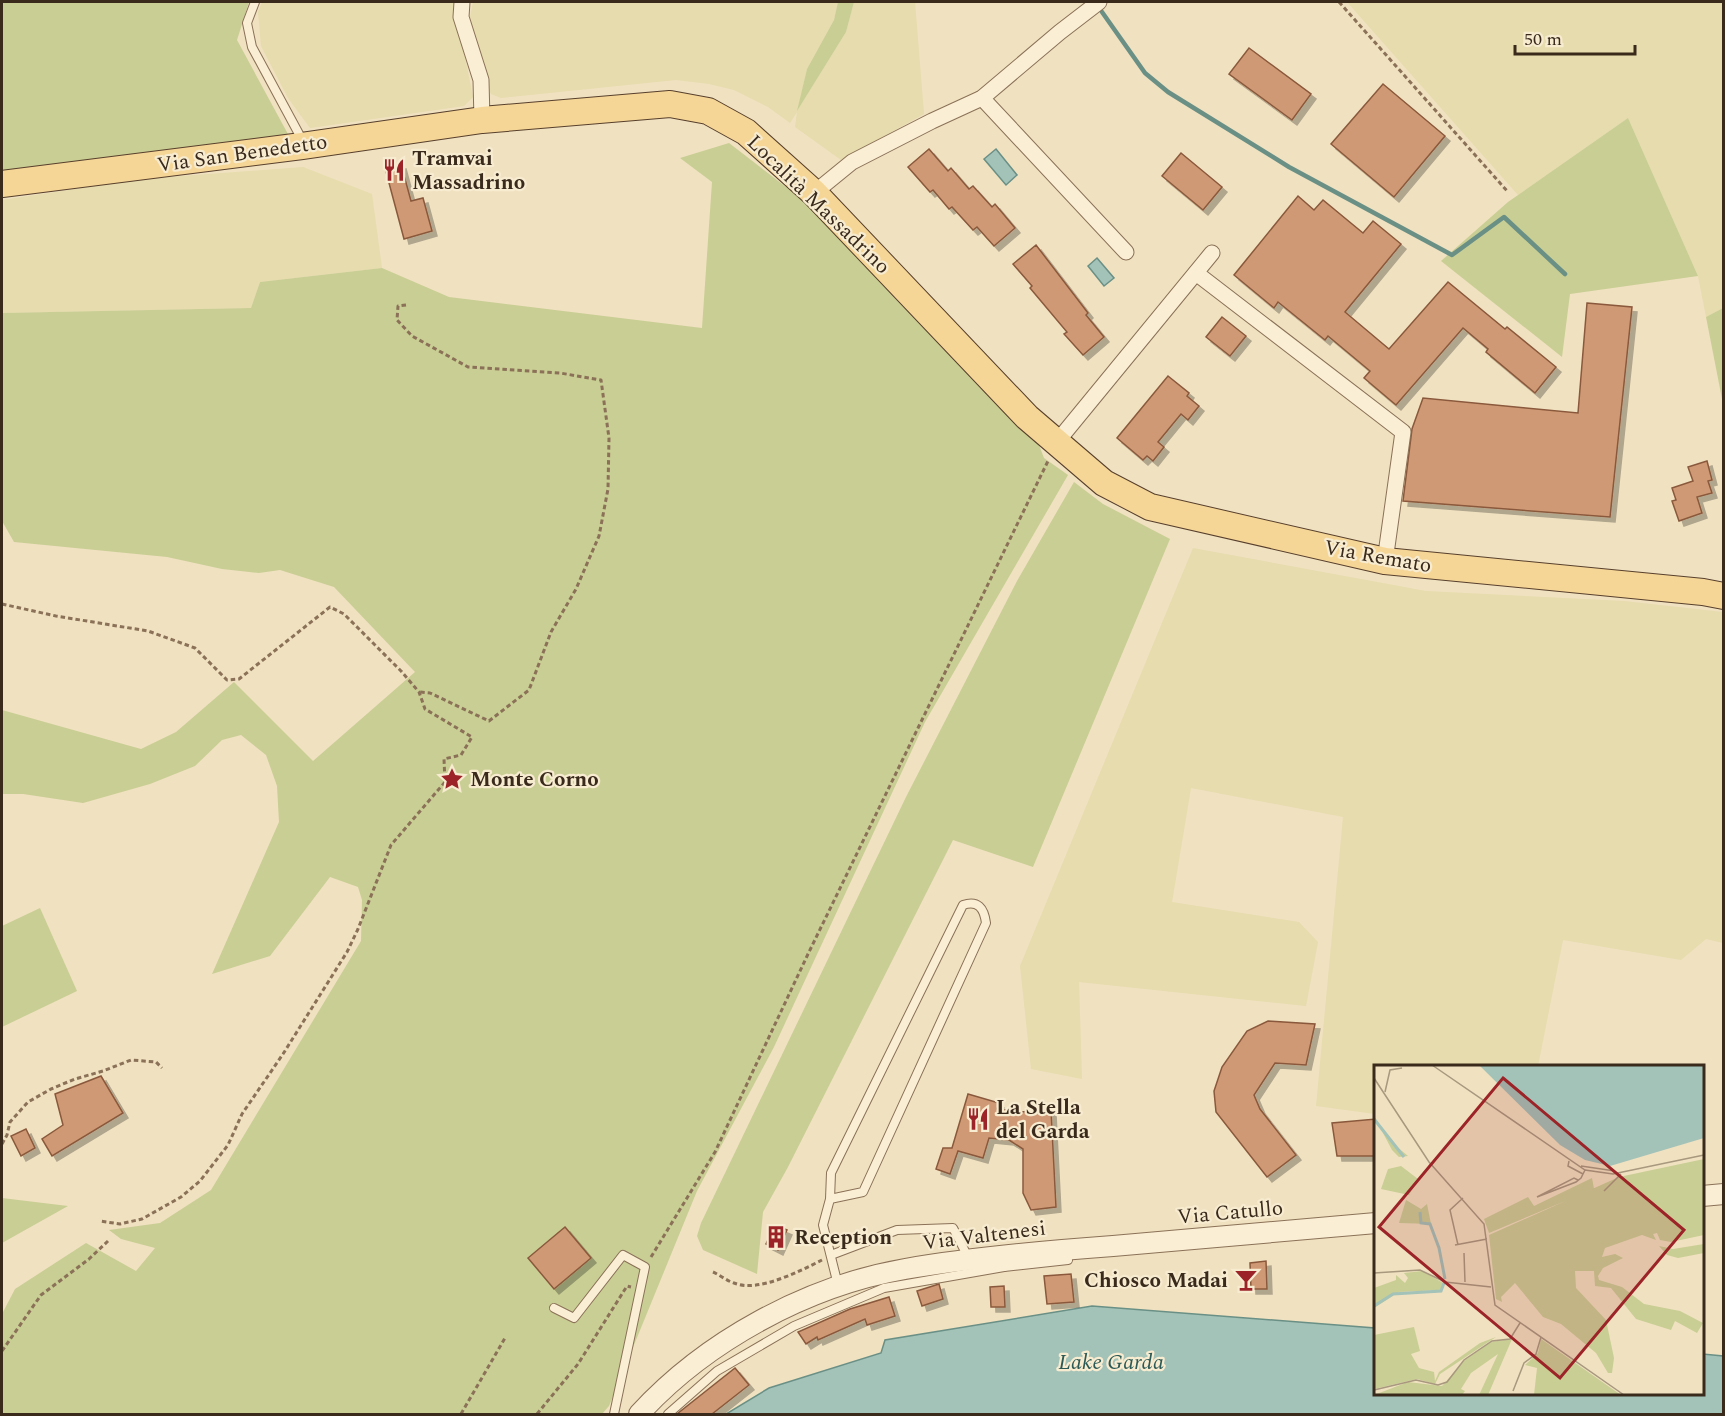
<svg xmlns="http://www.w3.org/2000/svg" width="1725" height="1416" font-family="Spectral,serif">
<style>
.farmland{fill:#e6dcad}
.green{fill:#c9ce94}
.water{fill:#a3c2b8;stroke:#6a9086;stroke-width:1.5}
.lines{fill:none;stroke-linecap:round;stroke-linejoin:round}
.stream{stroke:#6a9086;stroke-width:4.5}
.building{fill:#d09974;stroke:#8a593c;stroke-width:1.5;filter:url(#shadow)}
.service-casing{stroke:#8a7157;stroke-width:10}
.minor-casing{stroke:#8a7157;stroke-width:17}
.tertiary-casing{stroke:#8a7157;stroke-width:22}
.primary-casing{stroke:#573f2c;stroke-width:28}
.path{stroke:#8a7157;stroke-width:3;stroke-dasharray:4.5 3;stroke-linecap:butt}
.service{stroke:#faeed4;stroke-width:8}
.minor{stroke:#faeed4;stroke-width:15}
.tertiary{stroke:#faeed4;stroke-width:20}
.primary{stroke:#f5d696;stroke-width:26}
.labels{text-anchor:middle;stroke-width:4.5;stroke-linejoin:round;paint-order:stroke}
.street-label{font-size:21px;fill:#392a1c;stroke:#f7ebd0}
.poi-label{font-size:21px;font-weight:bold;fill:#392a1c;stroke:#f7ebd0;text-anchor:start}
.water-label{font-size:22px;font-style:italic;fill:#2b5955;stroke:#f7ebd0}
.inset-river{fill:none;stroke:#a3c2b8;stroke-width:3}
.inset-road{fill:none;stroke:#a7987e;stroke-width:1.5}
.view{fill:#9c2428;fill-opacity:0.15;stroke:#9c2428;stroke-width:3}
.inset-edge{fill:none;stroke:#392a1c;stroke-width:3}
</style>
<defs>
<filter id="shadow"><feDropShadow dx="5" dy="5" stdDeviation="0" flood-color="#0004"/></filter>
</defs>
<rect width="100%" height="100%" fill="#f0e1c0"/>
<!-- farmland -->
<g class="farmland">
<path d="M262,2h192l19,95 -9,9 -154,22 -22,-30 -27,-52 -3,-34z"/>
<path d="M473,2h365l-4,18 -27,49 -9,40 48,-77 8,-30h61l9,112 -83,46 -46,-33 2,-15 -7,11 -22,-16 -34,-17 -25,-6 -33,-4 -175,18 -10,-4 -5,-9 -16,-68z"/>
<path d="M1347,2h376v306l-17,9 -8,-41 -70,-158 -110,77z"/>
<path d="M303,167l69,27 10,74 -122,14 -9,26 -249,5v-113l139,-21z"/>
<path d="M1193,548l233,43 198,10 99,11v331l-17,-4 -25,21 -118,-20 -25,126h-162l-1,48 -59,-8 27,-289 -152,-29 -19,114 127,20 19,20 -12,64 -227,-24 3,97 -51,-10 -11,-103z"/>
</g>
<!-- green -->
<g class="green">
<path d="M2,2h247l-12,38 52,96 -287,37z"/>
<path d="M838,2h16l-8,30 -49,79 10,-42 27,-49z"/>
<path d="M1628,118l70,158 -128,18 -8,63 -121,-96 67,-59z"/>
<path d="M729,143l57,44 21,9 232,249 5,13 24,17 -143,247 -151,325 -77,144 -88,215 -7,8h-600v-100l13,-25 71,-46 50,28 19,-23 -34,-9 -12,-9 51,-7 51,-33 150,-249 1,-41 -4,-13 -28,-10 -60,79 -58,18 67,-152 -2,-36 -11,-31 -25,-20 -19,5 -27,26 -45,18 -67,19 -60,-9h-21v-84l139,39 35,-17 58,-50 79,79 102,-89 -81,-85 -54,-17 -21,3 -37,-4 -55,-12 -153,-15 -12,-21v-208l249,-5 9,-26 122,-14 67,29 253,31 10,-146 -32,-24z"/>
<path d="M1723,308v96l-17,-87z"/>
<path d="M1074,482l29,22 67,35 -137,328 -80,-27 -165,327 -25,45 -6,62 -54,-24 -6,-14 4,-13 205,-426 111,-216z"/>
<path d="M40,908l37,83 -75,36v-101z"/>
<path d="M2,1198l66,8 -66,37z"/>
</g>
<!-- water -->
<g class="water">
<path d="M996,149l21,26 -11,10 -22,-26z"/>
<path d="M1097,258l17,20 -10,8 -16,-20z"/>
<path d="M1092,1306l283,22 1,66h326l1,-40 20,2v58h-997l43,-26 112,-35 4,-13z"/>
</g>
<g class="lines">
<!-- stream -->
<path class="stream" d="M1102,12l43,61 23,19 121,75 163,88 52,-38 61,57"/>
</g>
<!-- building -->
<g class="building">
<path d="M1249,48l62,46 -19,26 -63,-46z"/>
<path d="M1383,84l62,52 -51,61 -63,-53z"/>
<path d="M929,149l19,22 3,-3 18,21 4,-3 19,21 3,-3 20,24 -21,18 -17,-19 -4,3 -21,-23 -3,2 -16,-19 -3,2 -22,-25z"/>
<path d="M1181,153l41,34 -19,23 -41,-34z"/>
<path d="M401,164l10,37 12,-3 9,33 -28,8 -19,-71z"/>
<path d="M1298,196l16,14 9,-10 40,33 10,-12 28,23 -56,68 44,37 59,-67 57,47 2,-2 49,40 -21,26 -49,-41 2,-3 -25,-21 -67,77 -32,-27 6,-7 -42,-35 -3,4 -47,-38 -4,6 -40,-33z"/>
<path d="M1036,245l52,68 -2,2 18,22 -21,18 -19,-21 3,-2 -37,-44 2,-2 -19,-22z"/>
<path d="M1587,303l45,4 -22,210 -207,-16 9,-72 11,-31 155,15z"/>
<path d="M1222,317l24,19 -16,20 -24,-19z"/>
<path d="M1168,376l21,17 -2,3 12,10 -11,14 -7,-6 -23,28 6,5 -11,14 -6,-5 -4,4 -26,-22z"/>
<path d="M1707,461l5,19 -4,1 4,12 -15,4 5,16 -23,8 -7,-20 4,-1 -4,-12 21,-7 -5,-14z"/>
<path d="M1268,1021l47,3 -9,41 -31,-2 -21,32 6,14 36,46 -29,22 -51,-65 -2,-21 8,-24 25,-36z"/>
<path d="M101,1076l22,37 -71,43 -10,-17 21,-14 -8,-31z"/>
<path d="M968,1094l31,9 -2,6 22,3 32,-2 5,97 -25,3 -8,-17v-44l-14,-9 -20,-2 -6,20 -25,-7 -8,23 -14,-5 7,-21h9z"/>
<path d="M1376,1119v37h-39l-5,-33z"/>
<path d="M26,1129l9,19 -14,8 -10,-20z"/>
<path d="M775,1225l12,5 -9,20 -12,-6z"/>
<path d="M565,1227l26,31 -37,31 -26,-31z"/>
<path d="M1266,1261l1,28h-16l-1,-26z"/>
<path d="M1071,1274l3,28 -27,2 -3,-28z"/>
<path d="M939,1284l4,15 -21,7 -5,-15z"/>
<path d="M1004,1286l1,21h-14l-1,-20z"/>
<path d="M889,1297l6,19 -28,9 -2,-6 -47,21 -1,-3 -11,7 -8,-12 52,-23z"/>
<path d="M735,1368l14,17 -37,29h-35z"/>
</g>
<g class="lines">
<!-- service casing -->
<g class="service-casing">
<g id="service">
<path d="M255,2l-8,21 5,24 47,87 2,7"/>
<path d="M830,1199l33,-7 123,-269c-2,-15 -8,-23 -23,-18l-132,268 -1,26 -7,26 15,60"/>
<path d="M831,1255l66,-25 56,-2 16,31"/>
<path d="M1004,1267l64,-7"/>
<path d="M554,1308l20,10 49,-63 22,12 -31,147"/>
<path d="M668,1414l49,-43 77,-45 90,-38 120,-21 -1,-9"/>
</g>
</g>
<!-- minor casing -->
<g class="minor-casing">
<g id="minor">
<path d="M462,2l-1,15 20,63 1,40"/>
<path d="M982,98l144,154"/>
<path d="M814,193l38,-31 80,-41 50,-23 78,-66 39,-30"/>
<path d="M1196,273l207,159 -18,129"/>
<path d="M1056,443l156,-190"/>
</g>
</g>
<!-- tertiary casing -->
<g class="tertiary-casing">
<g id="tertiary">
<path d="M1702,1196l22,-2"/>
<path d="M639,1414c67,-73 168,-128 266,-145 69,-12 139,-18 208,-23 87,-8 175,-15 263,-23"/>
</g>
</g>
<!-- primary casing -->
<g class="primary-casing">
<path id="primary" d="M2,184l300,-38 180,-26 188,-16 38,7 38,21 68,61 213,224 77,66 46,24 235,54 318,31 21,4"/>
</g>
<!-- path -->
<g class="path">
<path d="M1339,2l169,190"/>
<path d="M406,305l-8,1 -1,14 15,16 56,31 92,6 41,7 8,58 -1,51 -9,47 -23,53 -25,43 -22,58 -40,31 -59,-28 -11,-1"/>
<path d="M2,604l54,12 92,15 47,17 32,32 12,-1 91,-72 14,7 57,57 18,21 6,17 47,28 -11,18 -17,4 1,23 -54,63 -33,84 -11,23 -64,102 -41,60 -14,31 -28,36 -19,16 -39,22 -22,5 -20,-3"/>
<path d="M2,1144l5,-9 3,-13 18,-20 23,-13 24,-10 28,-8 28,-11 25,2 6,6"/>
<path d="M651,1257l64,-105 93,-198 240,-493"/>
<path d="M713,1272c7,3 14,9 21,11 24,10 66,-12 88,-23"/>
<path d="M2,1351l39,-56 48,-36 19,-18"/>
<path d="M461,1414l44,-76"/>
<path d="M537,1414l41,-50 49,-78 4,1"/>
</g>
<!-- service -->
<use href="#service" class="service"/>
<!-- minor -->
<use href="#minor" class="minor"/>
<!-- tertiary -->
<use href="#tertiary" class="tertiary"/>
<!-- primary -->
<use href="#primary" class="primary"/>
</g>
<!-- icons -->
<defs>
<g id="restaurant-bare" transform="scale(1.8)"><path d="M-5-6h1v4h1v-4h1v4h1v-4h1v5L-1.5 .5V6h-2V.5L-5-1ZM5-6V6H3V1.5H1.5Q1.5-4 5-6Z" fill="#9c2428" stroke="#f7ebd0" stroke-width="2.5" paint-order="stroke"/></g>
<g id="sight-bare" transform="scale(1.8)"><path d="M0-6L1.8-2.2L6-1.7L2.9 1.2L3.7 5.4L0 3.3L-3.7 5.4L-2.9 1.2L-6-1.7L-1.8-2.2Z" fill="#9c2428" stroke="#f7ebd0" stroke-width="2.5" paint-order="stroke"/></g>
<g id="building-bare" transform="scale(1.8)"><path d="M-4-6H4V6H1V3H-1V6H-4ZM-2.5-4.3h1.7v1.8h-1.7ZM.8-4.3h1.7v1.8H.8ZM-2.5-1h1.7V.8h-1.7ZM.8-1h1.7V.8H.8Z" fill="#9c2428" stroke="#f7ebd0" stroke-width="2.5" paint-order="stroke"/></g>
<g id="bar-bare" transform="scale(1.8)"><path d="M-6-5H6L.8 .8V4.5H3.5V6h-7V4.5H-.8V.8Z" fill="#9c2428" stroke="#f7ebd0" stroke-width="2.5" paint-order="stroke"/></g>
</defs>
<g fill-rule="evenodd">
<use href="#restaurant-bare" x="394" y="170"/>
<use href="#sight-bare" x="452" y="779"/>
<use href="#restaurant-bare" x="978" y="1119"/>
<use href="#building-bare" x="776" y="1237"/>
<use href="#bar-bare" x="1246" y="1280"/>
</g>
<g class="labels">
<!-- street labels -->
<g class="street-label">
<text transform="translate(242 153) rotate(-8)" y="7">Via San Benedetto</text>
<text transform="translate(819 204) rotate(44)" y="7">Località Massadrino</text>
<text transform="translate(1378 556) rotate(10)" y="7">Via Remato</text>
<text transform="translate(1230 1212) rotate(-5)" y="7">Via Catullo</text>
<text transform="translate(984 1235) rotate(-7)" y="7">Via Valtenesi</text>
</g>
<!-- poi labels -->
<g class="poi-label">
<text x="412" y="165">Tramvai<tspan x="412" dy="24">Massadrino</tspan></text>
<text x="470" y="786">Monte Corno</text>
<text x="996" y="1114">La Stella<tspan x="996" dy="24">del Garda</tspan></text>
<text x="794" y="1244">Reception</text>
<text x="1228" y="1287" text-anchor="end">Chiosco Madai</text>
</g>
<!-- water labels -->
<g class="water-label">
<text x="1111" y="1369">Lake Garda</text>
</g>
</g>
<!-- overview -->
<g transform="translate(1374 1065)">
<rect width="330" height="330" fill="#f0e1c0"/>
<path d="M0,51l17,26 17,14 -9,1 -7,-7zM330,94v76l-33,7 -11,-2 -3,-7 -4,1 3,6 -14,-5 -37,13 -3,9 13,-3 8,4 -20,10 -5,8 1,4 23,7 22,17 36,7 23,12 -6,10 -22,-12 -4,9 -35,-11 -25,-31 -16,-2 -1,-15h-19l1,17 30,32 8,38 -2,15h-4l-12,-20 -35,-29 -18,-7 -28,-34 -14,14 1,5 -6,-3 -7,-64 130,-58zM27,101l17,13 -9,16 -28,-6 7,-20zM218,113l2,11 -105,44 -5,-14 44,-22 6,9zM32,135l15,9 6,-5 4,20 -32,-1zM330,179v9l-26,5 -11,-3 -8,-9 14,3zM48,206l23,13 -4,6 -42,2 -25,16v-20l22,-8v-5l9,8 3,-5 -4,-5zM40,262l6,24 -9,3 8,14 15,4 1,9 4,-9 41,-29 16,-6 -56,37 -5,10 -18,-5 -43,10v-54zM138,274l-24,56h-9l19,-41 -27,19 -10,16 4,2 -3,4h-88l34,-13 34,4 23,-26 26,-18zM167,274l80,56h-87l3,-27 -12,-3 13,-12z" fill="#c9ce94"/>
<path d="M105,0h225v73l-94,28 -25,-6 -25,-15z" fill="#a3c2b8"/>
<path class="inset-river" d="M0,54l30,38M46,147l1,11 9,1 9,24 6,31M0,241l19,-12 48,-3 3,-8"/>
<path class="inset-road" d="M58,0l153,105 28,4 91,-19M0,13l55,84 55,62 11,81 129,90M11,27l5,-22 12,-2M195,96l-1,5 15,8M207,101l34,5M204,115l-4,-2 -37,19 39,-15 5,-4 4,-8M230,126l17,-17M81,180l32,-6M84,180l-8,-35 13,-12M90,188l1,29M0,208l46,-3 25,12 46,5M0,325l42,-10 22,5 9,-3 17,-22 28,-19 18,-2 10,-16M139,326l11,-28 12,-9 5,-17"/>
<path class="view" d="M129,13l181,152 -124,148 -181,-151z"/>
<rect width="330" height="330" class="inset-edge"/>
</g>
<!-- border -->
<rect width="1725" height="1416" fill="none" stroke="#392a1c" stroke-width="6"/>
<!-- scale -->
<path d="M1515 45v9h120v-9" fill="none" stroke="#392a1c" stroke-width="3"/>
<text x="1524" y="45" font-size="18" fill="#392a1c" stroke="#f7ebd0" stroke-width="4.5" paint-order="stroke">50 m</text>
</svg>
